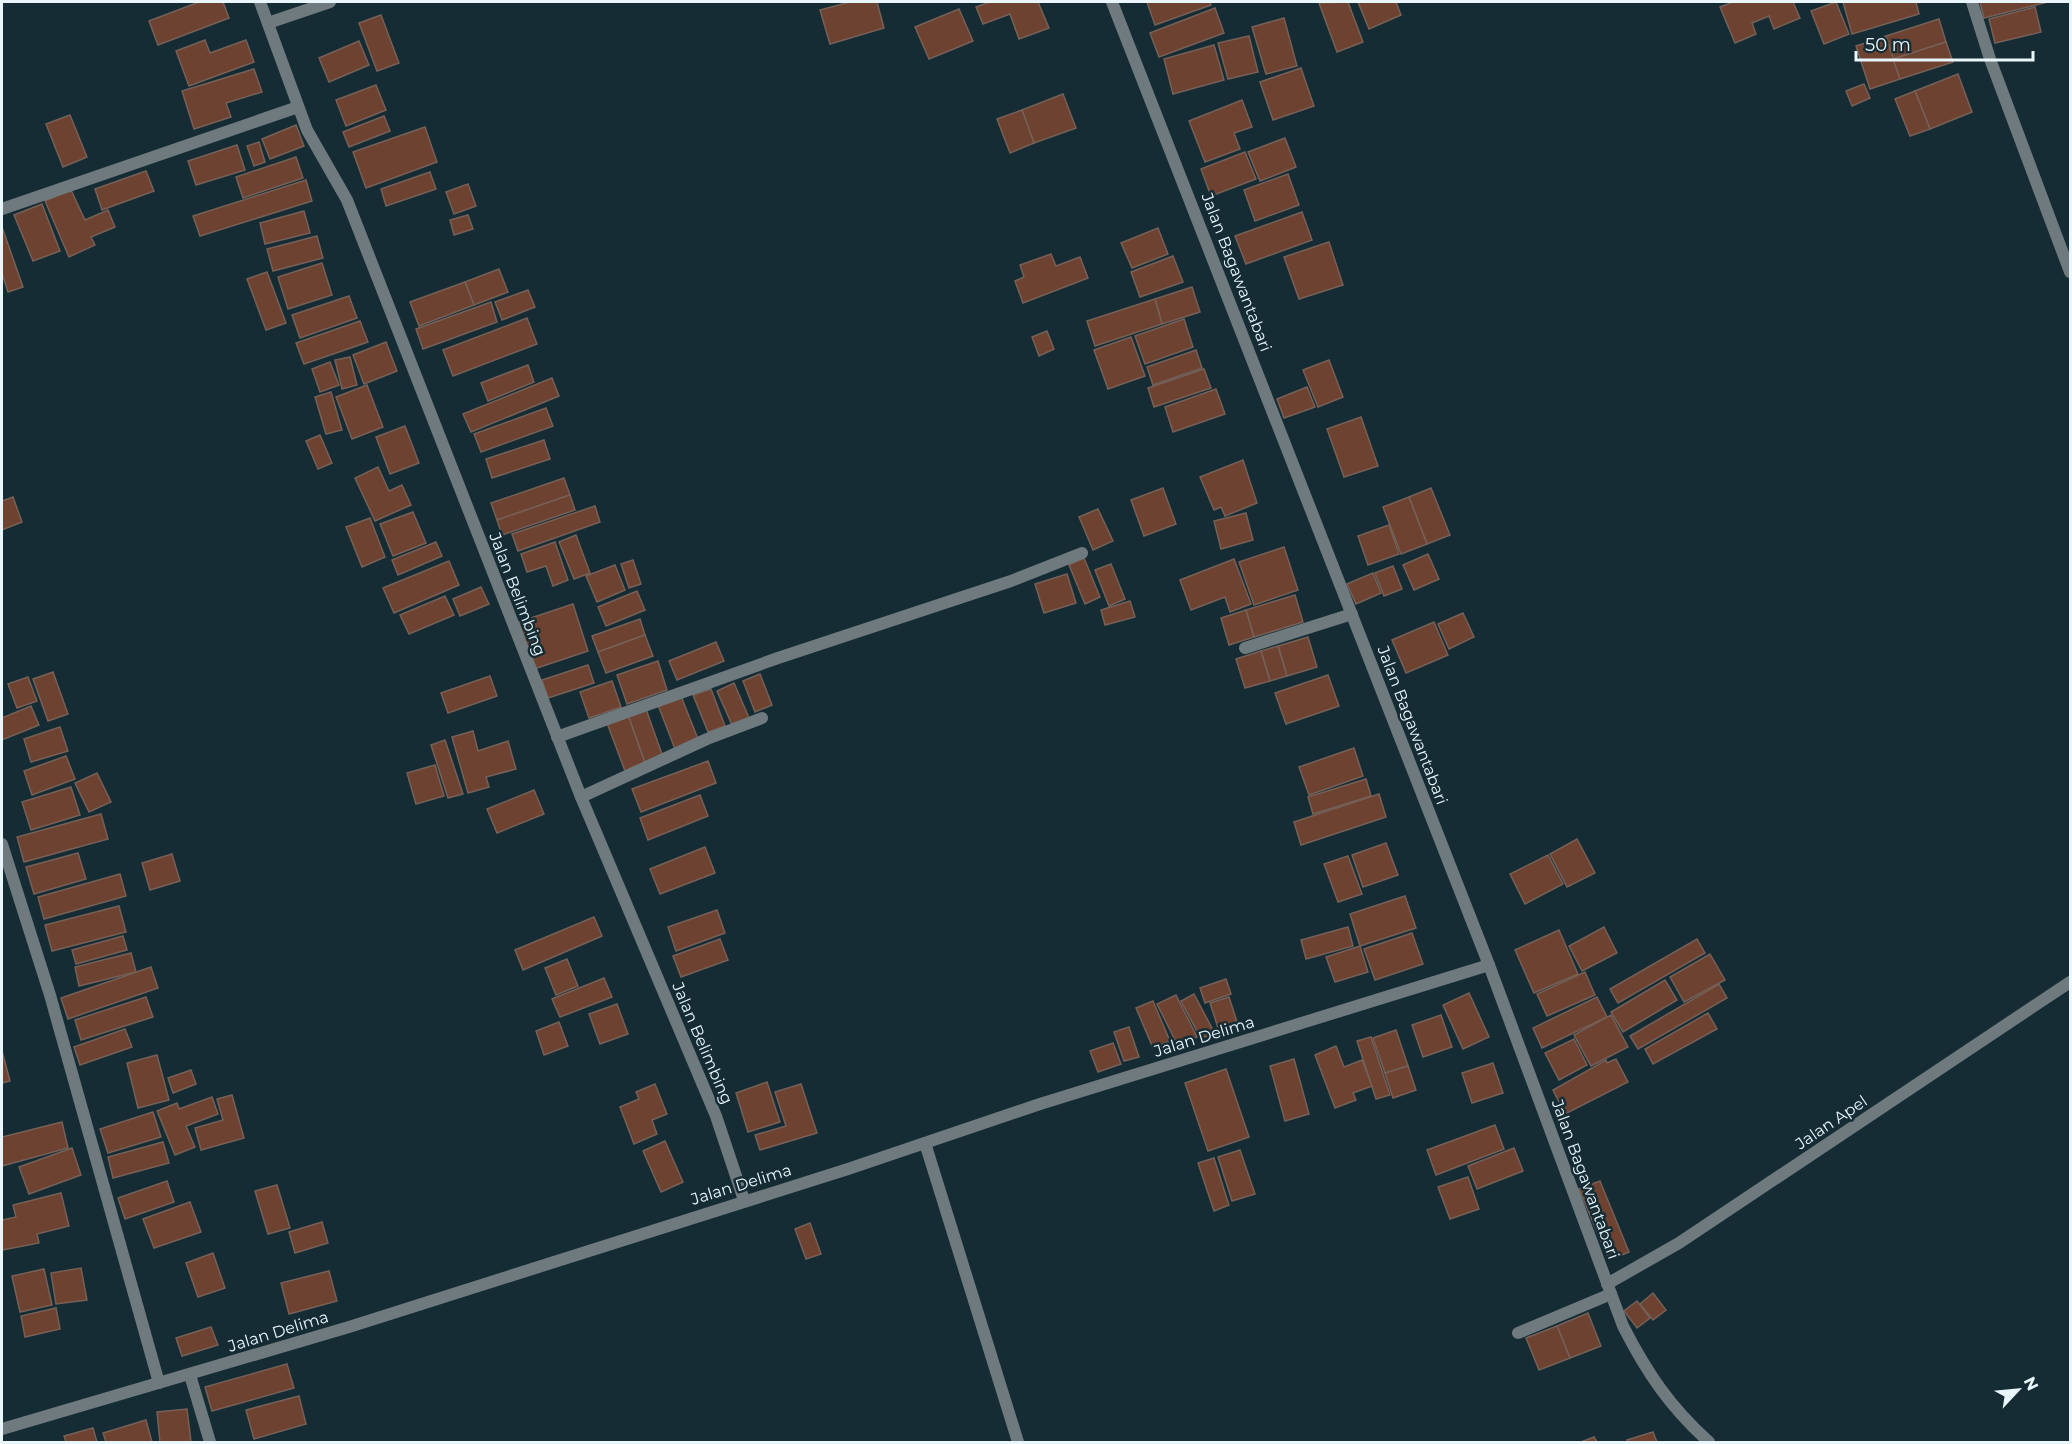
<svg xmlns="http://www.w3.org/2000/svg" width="2072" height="1444" font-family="Montserrat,sans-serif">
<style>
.building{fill:#6d4230;stroke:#766057;stroke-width:1.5}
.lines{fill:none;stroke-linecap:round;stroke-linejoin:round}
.minor{stroke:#6f7a7e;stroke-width:12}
.tertiary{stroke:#6f7a7e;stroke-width:12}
.labels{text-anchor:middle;stroke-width:5;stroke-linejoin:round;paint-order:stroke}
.street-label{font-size:16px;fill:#e9f7fc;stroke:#152c34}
</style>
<rect width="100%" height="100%" fill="#152c34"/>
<!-- building -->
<g class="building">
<path d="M199,2h24l6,16 -71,27 -9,-24z"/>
<path d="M850,2h27l7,26 -54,16 -10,-34z"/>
<path d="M990,2h48l11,26 -30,11 -9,-25 -27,10 -7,-17z"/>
<path d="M1147,2h63l1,3 -56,20z"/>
<path d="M1348,2l15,40 -26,10 -18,-49z"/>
<path d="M1358,2h38l5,13 -32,14z"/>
<path d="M1733,2h60l7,16 -26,11 -5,-13 -17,7 4,11 -21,9 -15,-36z"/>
<path d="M1836,2l13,32 -25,10 -13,-33z"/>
<path d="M1843,2h73l3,12 -67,20z"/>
<path d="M1980,2h68l-64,16z"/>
<path d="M2035,7l6,25 -46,11 -6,-24z"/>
<path d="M1215,8l9,25 -65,24 -9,-24z"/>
<path d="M959,9l14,32 -44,18 -14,-32z"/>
<path d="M381,15l18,48 -22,8 -18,-48z"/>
<path d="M1284,18l13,48 -31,8 -14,-47z"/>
<path d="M1939,19l7,23 -53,17 -7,-23z"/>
<path d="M1249,36l9,36 -30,7 -10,-36z"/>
<path d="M1886,36l14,43 -30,10 -14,-43z"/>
<path d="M205,40l5,13 36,-13 8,22 -65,24 -13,-35z"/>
<path d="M359,41l10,24 -40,17 -10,-24z"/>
<path d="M1946,42l7,20 -53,17 -7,-20z"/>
<path d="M1214,45l10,35 -51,14 -9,-35z"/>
<path d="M1301,68l13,38 -41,14 -13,-38z"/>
<path d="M254,69l8,23 -36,11 5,14 -37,12 -12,-38z"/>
<path d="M1958,74l14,38 -42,17 -15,-38z"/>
<path d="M1864,84l6,14 -18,8 -6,-15z"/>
<path d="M376,85l10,25 -40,16 -10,-26z"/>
<path d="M1915,91l15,38 -20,7 -15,-37z"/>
<path d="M1063,94l13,34 -42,15 -12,-33z"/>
<path d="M1242,100l10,27 -18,6 6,16 -35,13 -16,-41z"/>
<path d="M1022,110l12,33 -24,10 -13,-34z"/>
<path d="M70,115l17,42 -24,10 -17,-43z"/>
<path d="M384,116l6,15 -41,16 -6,-15z"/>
<path d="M296,125l8,21 -34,13 -8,-20z"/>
<path d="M425,127l12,35 -71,26 -13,-36z"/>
<path d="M1285,138l11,29 -36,14 -12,-29z"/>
<path d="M259,142l6,20 -11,4 -7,-20z"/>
<path d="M237,145l8,25 -49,15 -8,-24z"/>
<path d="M1245,152l11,27 -45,17 -10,-27z"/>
<path d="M296,157l7,21 -60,20 -7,-21z"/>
<path d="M146,171l8,20 -52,19 -7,-21z"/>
<path d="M430,172l6,17 -50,17 -5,-17z"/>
<path d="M1288,174l11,31 -44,16 -11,-31z"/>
<path d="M306,180l6,21 -112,35 -7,-20z"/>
<path d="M468,184l8,22 -22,8 -8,-22z"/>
<path d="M71,190l14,30 23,-10 7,17 -24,10 4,8 -26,12 -24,-56z"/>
<path d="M42,204l18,47 -27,10 -19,-46z"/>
<path d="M304,211l6,22 -45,11 -5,-21z"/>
<path d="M1302,212l10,28 -66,24 -11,-28z"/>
<path d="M468,215l5,14 -19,6 -4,-15z"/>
<path d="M2,227l21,60 -15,5 -6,-19z"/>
<path d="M1158,228l10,26 -36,14 -11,-25z"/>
<path d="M317,236l6,22 -50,13 -6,-22z"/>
<path d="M1329,242l14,43 -44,14 -15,-42z"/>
<path d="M1051,254l5,12 24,-9 8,21 -65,25 -8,-22 9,-4 -4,-12z"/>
<path d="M1173,256l10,26 -43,15 -9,-25z"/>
<path d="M322,263l10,32 -44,14 -10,-32z"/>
<path d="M499,269l9,23 -34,13 -9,-23z"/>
<path d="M267,272l19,51 -20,7 -19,-51z"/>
<path d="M465,282l9,23 -55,21 -9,-24z"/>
<path d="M1192,287l8,25 -38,12 -7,-25z"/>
<path d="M528,290l7,17 -33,13 -7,-18z"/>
<path d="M349,296l8,22 -57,20 -8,-23z"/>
<path d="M1155,299l7,25 -67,22 -8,-25z"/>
<path d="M491,302l6,20 -74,27 -7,-20z"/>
<path d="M527,318l10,26 -84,32 -10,-26z"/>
<path d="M1184,319l9,28 -48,17 -10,-28z"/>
<path d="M360,321l8,21 -64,22 -8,-21z"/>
<path d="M1047,331l7,18 -15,7 -7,-19z"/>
<path d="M1131,337l14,39 -37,13 -14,-39z"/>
<path d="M386,342l11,29 -33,13 -11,-29z"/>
<path d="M1196,350l6,18 -49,17 -6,-18z"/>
<path d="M350,357l7,28 -15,4 -7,-29z"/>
<path d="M1329,360l14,37 -25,10 -15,-37z"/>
<path d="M330,362l9,23 -19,7 -8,-23z"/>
<path d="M528,365l6,17 -46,19 -7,-18z"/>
<path d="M1204,369l7,19 -57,19 -6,-19z"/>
<path d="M552,378l7,18 -88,36 -8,-18z"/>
<path d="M367,385l16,42 -31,12 -16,-42z"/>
<path d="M1307,387l8,20 -31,11 -7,-19z"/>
<path d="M1216,389l9,25 -52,18 -8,-25z"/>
<path d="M331,392l11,38 -16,4 -11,-37z"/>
<path d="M546,408l7,18 -72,26 -7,-18z"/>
<path d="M1361,417l17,49 -34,11 -17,-48z"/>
<path d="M405,426l14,37 -29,11 -14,-37z"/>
<path d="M320,435l12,28 -14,6 -12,-28z"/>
<path d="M544,440l6,19 -58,19 -6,-19z"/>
<path d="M1243,460l14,43 -32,13 -4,-9 -7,3 -14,-33z"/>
<path d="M378,467l11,24 13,-6 9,20 -36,16 -20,-43z"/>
<path d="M564,478l6,17 -73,25 -6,-17z"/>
<path d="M1163,488l13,36 -32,12 -13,-36z"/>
<path d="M1431,488l19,47 -23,9 -18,-47z"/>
<path d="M570,495l5,15 -73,25 -5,-15z"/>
<path d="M13,497l9,25 -20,8v-29z"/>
<path d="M1409,497l18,47 -26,10 -18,-47z"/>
<path d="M595,506l5,16 -82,29 -6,-17z"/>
<path d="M1098,509l15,32 -20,9 -14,-33z"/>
<path d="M413,512l13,31 -33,13 -13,-32z"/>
<path d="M1246,513l7,27 -32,9 -7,-28z"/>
<path d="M370,518l15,39 -23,10 -16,-40z"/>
<path d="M1389,525l10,29 -31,11 -10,-29z"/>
<path d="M576,535l14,38 -16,6 -15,-37z"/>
<path d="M436,542l6,14 -44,19 -6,-15z"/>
<path d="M555,542l13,38 -15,6 -7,-20 -19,6 -6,-18z"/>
<path d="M1284,547l14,43 -44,15 -15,-43z"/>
<path d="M1428,554l11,25 -25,11 -11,-25z"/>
<path d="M1084,558l16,39 -15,7 -16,-39z"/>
<path d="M1234,559l17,45 -21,8 -5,-15 -34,13 -11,-30z"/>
<path d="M633,560l8,24 -12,4 -8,-24z"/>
<path d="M449,561l10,24 -65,28 -11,-25z"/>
<path d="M1111,564l14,35 -16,7 -14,-36z"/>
<path d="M615,565l10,25 -28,12 -11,-26z"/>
<path d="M1393,566l9,23 -18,7 -9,-23z"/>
<path d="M1373,573l8,20 -25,11 -9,-20z"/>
<path d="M1067,574l9,29 -32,10 -9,-29z"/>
<path d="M481,587l8,17 -29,12 -7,-17z"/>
<path d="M637,591l8,19 -39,16 -8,-19z"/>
<path d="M1295,595l8,27 -49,15 -8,-27z"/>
<path d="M445,596l9,19 -45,19 -9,-19z"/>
<path d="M1130,601l5,16 -30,8 -4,-15z"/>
<path d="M573,604l15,47 -54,18 -15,-47z"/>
<path d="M1246,610l8,27 -25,8 -8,-27z"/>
<path d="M1463,613l11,24 -25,12 -11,-25z"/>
<path d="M640,619l5,16 -47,17 -6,-16z"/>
<path d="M1434,622l14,33 -42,18 -14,-33z"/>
<path d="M645,635l8,21 -47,17 -8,-21z"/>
<path d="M1308,637l9,30 -30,9 -9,-30z"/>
<path d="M716,642l8,19 -47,19 -8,-19z"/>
<path d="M1278,646l9,30 -17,5 -9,-30z"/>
<path d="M1261,651l9,30 -25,7 -9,-29z"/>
<path d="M658,661l9,29 -40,14 -10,-29z"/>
<path d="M588,665l6,18 -46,15 -6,-18z"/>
<path d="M53,672l15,42 -20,7 -15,-42z"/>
<path d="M760,674l12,31 -17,7 -12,-31z"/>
<path d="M1328,675l11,31 -53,18 -11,-31z"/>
<path d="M490,676l7,20 -49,17 -7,-20z"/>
<path d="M28,677l9,24 -20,7 -9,-24z"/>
<path d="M612,681l9,26 -32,11 -9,-26z"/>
<path d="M734,683l16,37 -17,7 -16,-36z"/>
<path d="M711,689l14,37 -17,6 -15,-37z"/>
<path d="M681,696l17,43 -23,10 -17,-44z"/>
<path d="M31,706l8,19 -37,15v-25v3z"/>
<path d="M646,709l17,48 -18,6 -17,-48z"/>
<path d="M628,715l17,48 -20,8 -18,-48z"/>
<path d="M60,727l8,24 -37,11 -7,-23z"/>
<path d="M473,731l5,20 30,-10 8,28 -30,8 3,10 -21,6 -16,-56z"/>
<path d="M445,740l18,54 -15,4 -17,-53z"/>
<path d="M1354,748l9,28 -54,19 -10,-28z"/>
<path d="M66,756l9,23 -43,16 -8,-24z"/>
<path d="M708,761l8,22 -75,29 -9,-23z"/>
<path d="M435,765l9,31 -28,8 -9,-31z"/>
<path d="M97,773l14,29 -22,10 -14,-29z"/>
<path d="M1366,779l5,17 -58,18 -5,-17z"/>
<path d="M71,787l9,28 -49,15 -9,-28z"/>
<path d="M534,790l10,24 -47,19 -10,-24z"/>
<path d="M1379,794l7,23 -85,28 -7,-23z"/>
<path d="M700,795l8,21 -60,24 -8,-22z"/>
<path d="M101,814l7,25 -84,23 -7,-25z"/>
<path d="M1577,839l18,34 -28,14 -17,-33z"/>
<path d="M1386,843l12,32 -35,12 -11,-32z"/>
<path d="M705,847l10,26 -55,21 -10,-25z"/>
<path d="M78,853l8,26 -52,15 -8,-27z"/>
<path d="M172,854l8,27 -30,9 -8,-27z"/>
<path d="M1548,855l15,29 -38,20 -15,-30z"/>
<path d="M1348,856l14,38 -24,8 -14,-38z"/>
<path d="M120,874l6,22 -82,23 -6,-22z"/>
<path d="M1405,896l11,32 -56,18 -10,-32z"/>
<path d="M119,906l7,26 -74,19 -7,-26z"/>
<path d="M717,910l8,23 -49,18 -8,-24z"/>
<path d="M594,917l8,19 -79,34 -8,-20z"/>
<path d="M1348,927l5,19 -47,13 -5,-19z"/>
<path d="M1604,927l13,26 -35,18 -13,-25z"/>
<path d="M1559,930l19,44 -44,19 -19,-43z"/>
<path d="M1412,933l11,31 -48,16 -11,-31z"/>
<path d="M123,936l4,14 -51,14 -4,-14z"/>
<path d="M720,939l8,21 -47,17 -8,-21z"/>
<path d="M1697,939l8,14 -87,50 -8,-14z"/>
<path d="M1360,946l8,26 -33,10 -9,-25z"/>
<path d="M131,953l5,19 -57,14 -4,-19z"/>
<path d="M1710,954l15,26 -41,22 -14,-25z"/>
<path d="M567,959l11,27 -22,9 -11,-27z"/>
<path d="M151,967l7,21 -90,31 -7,-21z"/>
<path d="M1585,972l10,23 -48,21 -10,-22z"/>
<path d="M604,978l8,19 -52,20 -8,-18z"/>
<path d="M1226,979l5,15 -26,9 -5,-15z"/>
<path d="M1665,980l12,20 -54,32 -12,-20z"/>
<path d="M1719,984l8,14 -89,51 -8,-13z"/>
<path d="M1469,993l20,44 -26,12 -20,-44z"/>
<path d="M1194,994l20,38 -13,7 -20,-38z"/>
<path d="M1176,995l21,42 -19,9 -21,-42z"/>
<path d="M146,997l7,20 -72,23 -6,-20z"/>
<path d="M1229,997l10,31 -19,6 -10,-31z"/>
<path d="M1597,997l10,20 -65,31 -9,-20z"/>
<path d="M1153,1001l17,40 -17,7 -17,-40z"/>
<path d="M617,1004l11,30 -28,10 -11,-30z"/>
<path d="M1708,1013l9,16 -64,35 -8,-15z"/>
<path d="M1441,1015l11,32 -29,10 -11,-32z"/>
<path d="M1611,1015l17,32 -37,19 -17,-31z"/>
<path d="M559,1022l9,24 -24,9 -8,-24z"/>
<path d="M1129,1027l10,30 -15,4 -10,-29z"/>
<path d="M125,1029l7,18 -52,18 -6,-18z"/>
<path d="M1396,1030l12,36 -23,7 -12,-35z"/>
<path d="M1371,1037l19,58 -14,4 -19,-58z"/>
<path d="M1574,1039l13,26 -28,15 -14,-27z"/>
<path d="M1113,1043l8,21 -23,8 -8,-21z"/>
<path d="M1336,1046l8,21 18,-7 10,26 -19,7 3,7 -21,8 -20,-53z"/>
<path d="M2,1051l8,30 -8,2z"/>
<path d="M157,1055l12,45 -31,8 -11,-45z"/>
<path d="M1294,1059l15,55 -24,7 -15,-55z"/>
<path d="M1616,1059l12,23 -63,32 -12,-24 53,-30 1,3z"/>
<path d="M1493,1063l10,30 -31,10 -10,-30z"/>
<path d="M1408,1066l8,24 -23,8 -8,-25z"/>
<path d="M1226,1069l23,68 -41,14 -23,-68z"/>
<path d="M191,1070l5,14 -23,9 -5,-15z"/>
<path d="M767,1082l13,40 -32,10 -12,-39z"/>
<path d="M655,1084l12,30 -15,6 5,14 -23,10 -14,-37 19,-8 -3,-7z"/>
<path d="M801,1084l16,49 -57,17 -5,-15 31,-9 -11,-34z"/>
<path d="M232,1095l12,43 -43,12 -6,-22 28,-8 -6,-21z"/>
<path d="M212,1097l6,17 -32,12 9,21 -20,8 -18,-44 20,-8 2,6z"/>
<path d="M153,1112l8,25 -53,16 -8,-24z"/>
<path d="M62,1122l6,26 -66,18v-29z"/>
<path d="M1495,1125l9,24 -68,26 -9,-25z"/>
<path d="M665,1141l18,41 -22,10 -18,-41z"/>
<path d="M163,1142l6,21 -56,15 -5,-21z"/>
<path d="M72,1148l9,27 -52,19 -10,-27z"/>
<path d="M1514,1148l9,23 -46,18 -9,-23z"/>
<path d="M1240,1150l15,44 -23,7 -14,-44z"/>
<path d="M1214,1158l15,47 -15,6 -16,-48z"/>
<path d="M1468,1177l11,32 -29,10 -12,-32z"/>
<path d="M167,1181l7,21 -49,17 -7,-21z"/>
<path d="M1600,1181l29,71 -20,8 -30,-71z"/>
<path d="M277,1185l13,43 -22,6 -13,-43z"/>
<path d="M61,1193l8,33 -32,8 2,9 -37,7v-30l14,-3 -3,-12z"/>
<path d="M190,1202l11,30 -47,16 -11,-29z"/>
<path d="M322,1222l6,21 -33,10 -6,-21z"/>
<path d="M810,1223l11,31 -15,5 -11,-30z"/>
<path d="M213,1253l12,35 -27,9 -12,-34z"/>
<path d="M81,1268l6,32 -31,4 -5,-31z"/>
<path d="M44,1269l8,36 -32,7 -8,-36z"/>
<path d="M329,1271l8,30 -48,13 -8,-31z"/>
<path d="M1653,1293l13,17 -13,10 -13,-16z"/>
<path d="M1637,1301l13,17 -13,10 -13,-17z"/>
<path d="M56,1308l4,21 -35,8 -4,-21z"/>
<path d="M1588,1313l13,33 -31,12 -13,-32z"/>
<path d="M1557,1326l13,32 -31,12 -13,-32z"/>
<path d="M211,1327l7,18 -36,11 -6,-18z"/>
<path d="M287,1364l7,24 -82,23 -7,-24z"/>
<path d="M299,1396l7,28 -52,15 -8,-29z"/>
<path d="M187,1409l4,33h-31l-3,-30z"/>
<path d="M146,1420l6,22h-46l-3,-9z"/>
<path d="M93,1428l4,14h-31l-2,-6z"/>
<path d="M1653,1432l4,10h-29l-1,-2z"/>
<path d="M1594,1437l3,5h-16z"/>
</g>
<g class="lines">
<!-- minor -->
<g class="minor">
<path d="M260,2l47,128 40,70 234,597 135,319 28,84"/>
<path d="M1972,2l18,57 80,213"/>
<path d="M268,23l62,-21"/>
<path d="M2,209l296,-102"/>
<path d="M1245,648l107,-34"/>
<path d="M557,737l221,-79 233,-77 71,-28"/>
<path d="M581,797l126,-58 55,-21"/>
<path d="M2,844l48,151 109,388"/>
<path d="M925,1143l93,299"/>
<path d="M1607,1284l72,-41 391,-261"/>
<path d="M1518,1333l93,-39"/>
<path d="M190,1375l20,67"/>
<path d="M2,1429l347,-102 499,-158 192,-65 449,-139"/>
</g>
<!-- tertiary -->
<path class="tertiary" d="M1112,2l377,963 134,361c24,47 47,81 86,116"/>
</g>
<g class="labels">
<!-- street labels -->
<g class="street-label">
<text transform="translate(1237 272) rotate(69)" y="6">Jalan Bagawantabari</text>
<text transform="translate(518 594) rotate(69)" y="6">Jalan Belimbing</text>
<text transform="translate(1413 725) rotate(69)" y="6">Jalan Bagawantabari</text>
<text transform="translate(1204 1036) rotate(-17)" y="6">Jalan Delima</text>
<text transform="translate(703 1043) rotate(67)" y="6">Jalan Belimbing</text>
<text transform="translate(1831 1122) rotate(-34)" y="6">Jalan Apel</text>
<text transform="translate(1586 1179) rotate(70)" y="6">Jalan Bagawantabari</text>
<text transform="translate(741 1184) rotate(-17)" y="6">Jalan Delima</text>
<text transform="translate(278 1331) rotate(-17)" y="6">Jalan Delima</text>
</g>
</g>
<!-- border -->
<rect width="2072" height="1444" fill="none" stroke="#e9f7fc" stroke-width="6"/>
<!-- north arrow -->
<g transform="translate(2018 1390) rotate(64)" stroke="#152c34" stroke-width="4.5" paint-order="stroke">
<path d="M0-4.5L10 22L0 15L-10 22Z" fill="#e9f7fc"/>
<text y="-9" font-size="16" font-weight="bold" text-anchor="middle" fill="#e9f7fc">N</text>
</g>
<!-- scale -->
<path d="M1856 51v9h177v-9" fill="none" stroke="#e9f7fc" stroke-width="3"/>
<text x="1865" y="51" font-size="18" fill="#e9f7fc" stroke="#152c34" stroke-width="4.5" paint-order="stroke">50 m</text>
</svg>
